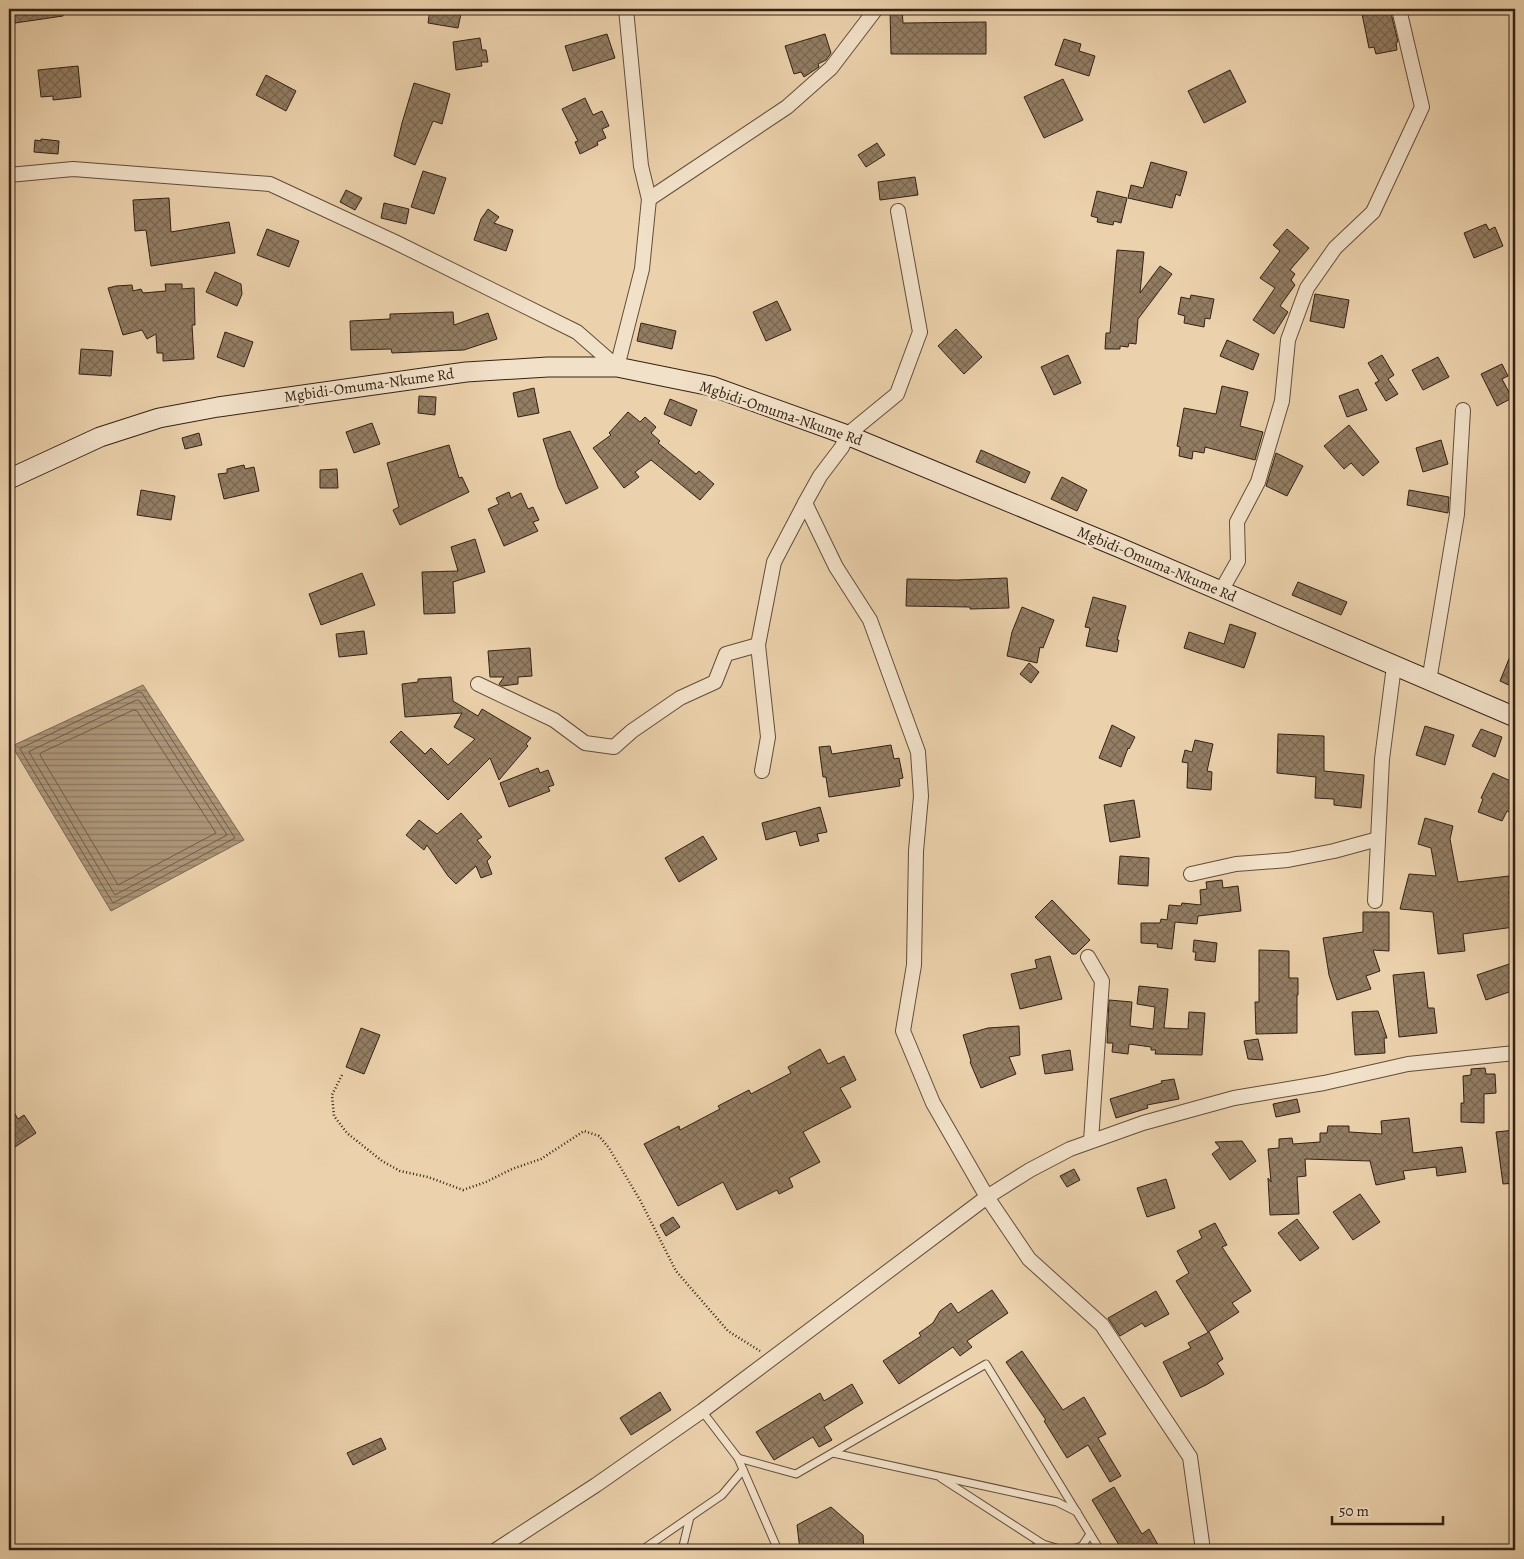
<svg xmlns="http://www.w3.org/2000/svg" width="1524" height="1559" font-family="Alegreya,serif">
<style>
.water{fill:url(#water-rules);stroke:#7c6750}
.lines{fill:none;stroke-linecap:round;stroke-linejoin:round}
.shore{stroke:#705b46;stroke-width:1}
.building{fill:url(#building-cross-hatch);stroke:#332114}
.lane-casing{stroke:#614d3a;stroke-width:9}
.street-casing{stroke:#614d3a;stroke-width:16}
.secondary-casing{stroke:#332114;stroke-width:21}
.path{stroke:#332114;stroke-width:2.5;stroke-dasharray:1 2.5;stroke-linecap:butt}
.lane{stroke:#f2e1c9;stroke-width:7}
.street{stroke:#f2e1c9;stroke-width:14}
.secondary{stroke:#f2e1c9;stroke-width:19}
.labels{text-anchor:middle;stroke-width:5;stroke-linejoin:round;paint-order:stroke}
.street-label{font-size:15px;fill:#332114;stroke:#f2e1c9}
</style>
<defs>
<pattern id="water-rules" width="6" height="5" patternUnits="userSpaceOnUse" patternTransform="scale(1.25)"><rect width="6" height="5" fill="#ac9578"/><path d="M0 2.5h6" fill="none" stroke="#8d7961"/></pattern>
<pattern id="building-cross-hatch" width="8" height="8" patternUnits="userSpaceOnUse" patternTransform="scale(1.25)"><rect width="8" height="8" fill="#937d63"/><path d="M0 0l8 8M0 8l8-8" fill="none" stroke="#796650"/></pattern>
</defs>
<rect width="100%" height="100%" fill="#ebd1ac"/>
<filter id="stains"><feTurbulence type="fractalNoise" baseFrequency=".004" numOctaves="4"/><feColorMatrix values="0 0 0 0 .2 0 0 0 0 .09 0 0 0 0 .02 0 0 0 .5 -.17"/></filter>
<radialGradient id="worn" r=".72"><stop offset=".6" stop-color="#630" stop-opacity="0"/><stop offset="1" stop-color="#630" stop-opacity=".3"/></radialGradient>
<!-- water -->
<path class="water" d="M143,685l101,155 -133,71 -99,-165z"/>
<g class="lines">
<!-- shore -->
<g class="shore">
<path d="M139,692l3,1 93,145 -122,65 -93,-154z"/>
<path d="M137,700l3,1 87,134 -112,60 -86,-143z"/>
<path d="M134,710l3,1 79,122 -98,52 -78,-130 1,-2z"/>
</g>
</g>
<!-- building -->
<g class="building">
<path d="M13,9h50v7l-48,7z"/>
<path d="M430,9h32l-4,19 -30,-5z"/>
<path d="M890,9h12l1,14 83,-1v32h-95z"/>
<path d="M1361,9h29l8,33h-2l1,8 -21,4 -2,-7 -5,1z"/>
<path d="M607,34l8,24 -42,13 -8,-25z"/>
<path d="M825,34l6,19 -5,7 -8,4 1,3 -15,10 -3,-5 -7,2 -9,-28z"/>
<path d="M480,38l2,12h4l2,12h-7l1,4 -26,4 -3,-28z"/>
<path d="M1064,39l17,5 -2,7 16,5 -6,20 -34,-11z"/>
<path d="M78,66l3,31 -28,3v-4l-12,1 -3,-27z"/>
<path d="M1230,70l16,32 -42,21 -16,-32z"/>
<path d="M266,75l30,16 -10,20 -30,-16z"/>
<path d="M1063,79l20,41 -39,18 -20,-41z"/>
<path d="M414,83l36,11 -8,30 -9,-3 -18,44 -21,-9 8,-33z"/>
<path d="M585,98l8,17 9,-4 7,15 -7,3 4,9 -9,4 1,3 -18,9 -5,-12 3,-1 -16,-32z"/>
<path d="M41,139l18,2 -1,13 -24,-2 1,-12 6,1z"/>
<path d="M877,143l8,12 -19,12 -8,-12z"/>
<path d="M1151,162l36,10 -7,24 -4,-2 -4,14 -44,-10 3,-13 12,3z"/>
<path d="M423,171l23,7 -12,36 -23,-7z"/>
<path d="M915,177l3,18 -38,5 -2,-18z"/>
<path d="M346,190l16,8 -7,12 -15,-8z"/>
<path d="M1097,191l30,7 -6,25 -7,-2 -1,4 -16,-3 1,-4 -7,-2z"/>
<path d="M169,198l2,34 58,-10 6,31 -84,13 -5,-36 -11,1 -2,-31z"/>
<path d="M384,203l25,6 -3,15 -25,-6z"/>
<path d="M488,209l11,8 -5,6 19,7 -7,21 -32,-11 7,-21z"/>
<path d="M1486,224l3,6 6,-3 8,19 -29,12 -10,-25z"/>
<path d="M267,229l32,12 -10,26 -32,-12z"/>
<path d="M1287,229l22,19 -19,22 5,4 -4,6 4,5 -15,21 8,6 -14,22 -21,-14 22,-32 -15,-10 20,-27 -7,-6z"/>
<path d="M1117,250l27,2 -4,41 20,-27 12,8 -34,45 -2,25 -7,-1 -1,4 -8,-1v3h-15l1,-16h4z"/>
<path d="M215,272l26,12 1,10 -5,12 -31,-14z"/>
<path d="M165,284h17v5l12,-1 1,37h-3l2,34 -31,2v-8h-6l-1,-19 -9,5 -5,-9 -19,5 -15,-47 8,-2 16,-1 1,6 8,-2 2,4 23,-2z"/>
<path d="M1315,294l34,6 -5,28 -34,-7z"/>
<path d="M1191,295l23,4 -4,20 -5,-1 -1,9 -20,-4 1,-7 -7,-2 3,-17 9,2z"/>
<path d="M777,301l14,29 -25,11 -13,-29z"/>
<path d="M453,312l1,13 34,-12 9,26 -33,11 -72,3 -1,-4 -40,1 -1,-29 40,-2v-5z"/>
<path d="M641,323l35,8 -4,18 -35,-8z"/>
<path d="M956,329l26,28 -18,17 -26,-28z"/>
<path d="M225,332l28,10 -9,25 -27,-10z"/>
<path d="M1227,340l32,14 -6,16 -33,-14z"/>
<path d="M81,349l32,2 -2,25 -32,-2z"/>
<path d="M1068,355l13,28 -27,12 -13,-28z"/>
<path d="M1382,355l12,20 -6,4 10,15 -12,7 -11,-18 4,-2 -11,-18z"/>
<path d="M1438,357l11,20 -26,13 -11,-20z"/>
<path d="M1502,364l6,12 -6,3 10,19 -15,8 -16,-32z"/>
<path d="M1222,386l26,6 -8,34 23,6 -8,28 -50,-13 -1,6 -11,-2 -1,8 -13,-3 1,-9 -3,-1 7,-38 32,6z"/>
<path d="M534,388l5,25 -21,4 -5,-24z"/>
<path d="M1358,389l9,21 -20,7 -8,-21z"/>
<path d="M419,396l17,1 -1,18 -17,-2z"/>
<path d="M670,399l27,11 -6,16 -27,-12z"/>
<path d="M628,412l12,10 5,-5 11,10 -5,6 9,8 -2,2 38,31 3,-3 15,13 -14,16 -49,-40 -16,12 4,5 -15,11 -31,-40 18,-13 -2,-2z"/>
<path d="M372,423l8,21 -26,9 -8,-21z"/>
<path d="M1349,425l30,37 -16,14 -12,-13 -7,6 -20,-23z"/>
<path d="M570,431l28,57 -32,16 -8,-17 -15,-48z"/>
<path d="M199,433l3,12 -17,4 -3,-11z"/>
<path d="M1441,440l7,24 -25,8 -7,-24z"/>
<path d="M449,445l10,33 3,-1 7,15 -69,33 -7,-15 6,-3 -12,-44z"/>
<path d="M981,450l49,22 -5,11 -49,-21z"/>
<path d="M1276,453l27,13 -16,30 -21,-10z"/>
<path d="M244,465l1,4 9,-2 5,24 -35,8 -6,-25 9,-1v-4z"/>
<path d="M337,469l1,19h-18v-18z"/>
<path d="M1062,477l25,13 -10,21 -26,-12z"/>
<path d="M141,490l34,6 -4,24 -34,-5z"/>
<path d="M1409,490l40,7 -1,16 -41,-8z"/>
<path d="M509,492l2,6 10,-5 7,16 5,-2 6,13 -6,2 5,9 -34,15 -16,-37 11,-5 -3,-6z"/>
<path d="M475,539l10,33 -32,10 2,31 -31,1 -2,-42 36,-1 -7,-24z"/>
<path d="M362,573l13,32 -54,20 -12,-31z"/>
<path d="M1007,578l2,30 -39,1v-2l-64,-1 1,-27 50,1z"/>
<path d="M1298,582l49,20 -6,13 -49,-20z"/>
<path d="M1093,597l33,9 -9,34h2l-2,12 -31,-6 4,-18 -5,-1z"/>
<path d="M1022,607l32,13 -11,28 -3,-1 -3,16 -30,-7 5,-24z"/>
<path d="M1230,624l26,9 -12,35 -60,-20 5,-16 35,12z"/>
<path d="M364,631l3,23 -28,3 -3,-23z"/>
<path d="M1515,644v44l-15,-7z"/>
<path d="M530,648l2,28 -14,1v7l-16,2 -3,-2 5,-7h-14l-2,-26z"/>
<path d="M1029,663l10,9 -8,11 -11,-9z"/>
<path d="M451,677l2,24 25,15 4,-7 49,29 -5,6 2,2 -29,34 -9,-22 -42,42 -58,-58 11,-11 24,23 6,-6 17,17 27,-26 -21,-12 8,-14 -57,4 -3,-33 16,-2v-3z"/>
<path d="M1112,725l23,12 -6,12 -1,-1 -7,19 -22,-9z"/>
<path d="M1425,726l29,9 -9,30 -29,-10z"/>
<path d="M1481,729l21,8 -7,20 -23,-11z"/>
<path d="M1278,734l46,2v35l40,4 -3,33 -27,-3v-6l-19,-1 1,-21 -39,-4z"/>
<path d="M1195,740l18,4 -6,27 5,1 -1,18 -24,-2 1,-25 -6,-1 3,-12 7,2z"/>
<path d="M891,745l3,14 5,-1 4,20 -4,1 1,7 -71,11 -3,-20h-3l-4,-30 11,-1 2,8z"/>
<path d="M538,768l2,5 8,-3 6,15 -6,2 2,4 -41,16 -9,-24z"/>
<path d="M1493,773l22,10v32l-8,-4 -5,10 -24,-9 5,-13 -2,-1z"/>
<path d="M1134,800l6,37 -30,5 -6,-37z"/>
<path d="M820,807l7,25 -10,2 2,7 -19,5 -4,-15 -30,9 -4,-17z"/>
<path d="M461,813l21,24 -5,3 14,17 -4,4 5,13 -11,4 -5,-12 -20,18 -8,-8 -21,-31 -3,5 -18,-15 13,-15 18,14z"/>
<path d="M1425,818l28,8 -3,13 8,43 51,-6 2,15h-2l5,36 -51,7 2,17 -27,3 -5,-42 -33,-3 9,-35 27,2 -5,-28 -13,-4z"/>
<path d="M703,836l14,23 -38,23 -14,-24z"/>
<path d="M1120,856l29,2 -1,28 -30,-2z"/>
<path d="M1222,880l1,8 15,-2 3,25 -43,5 -1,8 -22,-2 -3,27 -15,-2 1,-3 -17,-1v-20h19l1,-4 6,1 2,-15 12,1 1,-3 19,2 -1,-15 7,-1 -1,-7z"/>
<path d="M1052,900l38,40 -14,14h-4l-37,-37z"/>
<path d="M1363,912h26v39l-16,-1 7,21 -14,5 5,13 -34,11 -8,-25 -6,-37 40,-6z"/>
<path d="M1194,940l23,3 -2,19 -20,-2 1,-8h-3z"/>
<path d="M1259,950l30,1v27h9v17h-1v38l-41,1 -1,-32h4z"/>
<path d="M1050,956l12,43 -42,10 -9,-35 26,-6 -2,-8z"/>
<path d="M1515,962v28l-29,10 -9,-25z"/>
<path d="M1424,972l4,36h6l3,25 -38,4 -6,-62z"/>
<path d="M1139,986l29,3 -4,39 24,1 1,-17 16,1 -3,42 -47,-1 1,-4h-5v-3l-22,-3 -1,10 -16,-2 1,-9h-6l2,-43 23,2 -2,24 23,3 2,-22 -18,-3z"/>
<path d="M1378,1011l9,27h-3l1,15 -30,2 -3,-43z"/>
<path d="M1019,1026l1,29 -11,2 7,17 -35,14 -11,-26 1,-1 -8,-26 25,-7z"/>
<path d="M361,1028l19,7 -16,39 -18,-7z"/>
<path d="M1258,1039l5,21 -15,-1 -4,-18z"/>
<path d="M820,1049l8,15 16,-8 12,24 -16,8 11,19 -48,25 17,30 -31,16 4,9 -14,7 -2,-4 -40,20 -14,-28 -45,24 -34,-62 35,-18 1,4 40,-21 -2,-3 31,-16 2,4 40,-21 -3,-6z"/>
<path d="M1070,1050l3,20 -28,4 -3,-19z"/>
<path d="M1485,1068l1,6h9l1,19 -12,1v29l-23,-1v-19h3l-1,-27 8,-1v-6z"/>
<path d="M1174,1079l5,20 -32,6 1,3 -32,10 -6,-19 52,-16 -1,-2z"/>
<path d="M1297,1099l3,13 -24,5 -3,-13z"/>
<path d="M9,1104l9,15 6,-4 12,18 -27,18z"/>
<path d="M1409,1118l4,35 49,-6 4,25 -29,4 -1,-9 -33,4 2,8 -29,6 -6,-24 -65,-2 1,17 -9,1 2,37 -29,1 -2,-37 3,4 -3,-33 11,-1v-9l13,-1 1,6 27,-2v-9h7l1,-7h21v6l33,2 -1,-13z"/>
<path d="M1515,1130v53l-12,1 -7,-52z"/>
<path d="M1242,1141l14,20 -26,19 -18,-26 8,-6 -5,-6z"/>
<path d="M1074,1169l6,11 -13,7 -7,-11z"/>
<path d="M1166,1179l9,29 -28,9 -10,-29z"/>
<path d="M1360,1194l20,28 -27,18 -20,-28z"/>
<path d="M673,1217l7,10 -14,9 -6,-11z"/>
<path d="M1297,1219l22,29 -19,13 -22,-28z"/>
<path d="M1215,1223l12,22 -5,2 29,44 -19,12 7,9 -31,20 -32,-51 13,-8 -12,-22 25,-13 -3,-7z"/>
<path d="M992,1290l16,23 -41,28 5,6 -12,9 -7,-9 -54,37 -16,-23 38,-25 -2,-3 14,-10 7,-12 11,-8 7,10z"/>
<path d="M1156,1291l13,23 -24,13 -3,-4 -22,13 -12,-18z"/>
<path d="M1209,1332l14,27 -6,4 7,11 -18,11 -25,12 -18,-35 28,-14 -3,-5z"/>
<path d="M1022,1351l41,59 21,-13 22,37 -8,4 23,38 -11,6 -22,-37 -21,13 -23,-37 2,-1 -40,-58z"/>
<path d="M852,1384l11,19 -39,24 8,13 -13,7 -6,-10 -39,23 -18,-28 64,-39 4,8z"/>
<path d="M660,1392l11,18 -40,25 -11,-17z"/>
<path d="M381,1438l5,11 -33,16 -6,-12z"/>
<path d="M1114,1487l28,47 7,-5 12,21h-39l-30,-50z"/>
<path d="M831,1507l32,28 1,15h-64l-3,-25z"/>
</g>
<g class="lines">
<!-- lane casing -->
<g class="lane-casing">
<g id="lane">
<path d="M702,1411l36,47 58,16 190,-110 114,186"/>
<path d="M833,1453l224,49 20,10"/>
<path d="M738,1458l40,92"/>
<path d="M941,1478l102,66 20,6"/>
<path d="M642,1550l80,-55 21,-25"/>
<path d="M682,1550l8,-33"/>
<path d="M1029,1550l14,-6"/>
<path d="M1070,1550l12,-4 8,-12"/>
</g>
</g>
<!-- street casing -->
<g class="street-casing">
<g id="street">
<path d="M9,175l64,-6 197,15 125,58 182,90 40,35 25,-98 7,-70 -8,-33 -15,-157"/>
<path d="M649,199l138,-92 44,-39 45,-59"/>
<path d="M805,503l15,-27 22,-29 5,-12 50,-41 23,-62 -22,-121"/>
<path d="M1221,591l17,-30 -1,-39 21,-40 24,-81 6,-61 19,-52 28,-40 38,-36 49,-105 -23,-98"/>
<path d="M1429,681l28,-167 6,-104"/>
<path d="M478,684l76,36 31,23 29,4 18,-16 48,-33 35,-16 11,-28 32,-9"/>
<path d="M762,771l6,-34 -10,-92 16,-83 31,-59 31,64 34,53 48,132 3,44 -5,55 -2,114 -11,66 30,72 54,94 42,62 73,66 88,132 13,93"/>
<path d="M1191,874l45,-10 52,-4 46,-9 44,-12"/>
<path d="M1375,901l7,-142 12,-93"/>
<path d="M1088,957l14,24 -11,160"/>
<path d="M496,1550l100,-65 106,-74 285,-214 43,-27 40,-21 73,-26 91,-25 90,-15 84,-19 107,-11"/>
</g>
</g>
<!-- secondary casing -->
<g class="secondary-casing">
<path id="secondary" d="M9,479l91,-42 59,-19 59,-11 248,-35 82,-5h69l94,19 136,49 271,112 397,170"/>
</g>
<!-- path -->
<path class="path" d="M342,1075l-10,20 2,21 13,17 35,28 18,10 28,6 35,13 23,-8 26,-13 29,-10 43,-28 15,5 10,12 31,52 36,71 52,60 32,20"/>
<!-- lane -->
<use href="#lane" class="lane"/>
<!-- street -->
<use href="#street" class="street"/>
<!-- secondary -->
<use href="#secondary" class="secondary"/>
</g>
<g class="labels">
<!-- street labels -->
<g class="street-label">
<text transform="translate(369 385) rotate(-8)" y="5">Mgbidi-Omuma-Nkume Rd</text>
<text transform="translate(781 413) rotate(19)" y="5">Mgbidi-Omuma-Nkume Rd</text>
<text transform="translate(1157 564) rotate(23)" y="5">Mgbidi-Omuma-Nkume Rd</text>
</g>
</g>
<!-- margin -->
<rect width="1524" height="1559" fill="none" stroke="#ebd1ac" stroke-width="30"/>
<rect x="10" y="10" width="1504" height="1539" fill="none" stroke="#332114" stroke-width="2.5"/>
<rect x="15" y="15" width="1494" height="1529" fill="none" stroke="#332114"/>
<!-- scale -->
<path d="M1332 1516v8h111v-8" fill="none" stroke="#332114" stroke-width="2.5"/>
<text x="1339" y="1516" font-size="15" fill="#332114" stroke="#f2e1c9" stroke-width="4" paint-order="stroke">50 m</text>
<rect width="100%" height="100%" filter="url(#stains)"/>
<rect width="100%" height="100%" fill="url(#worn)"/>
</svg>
